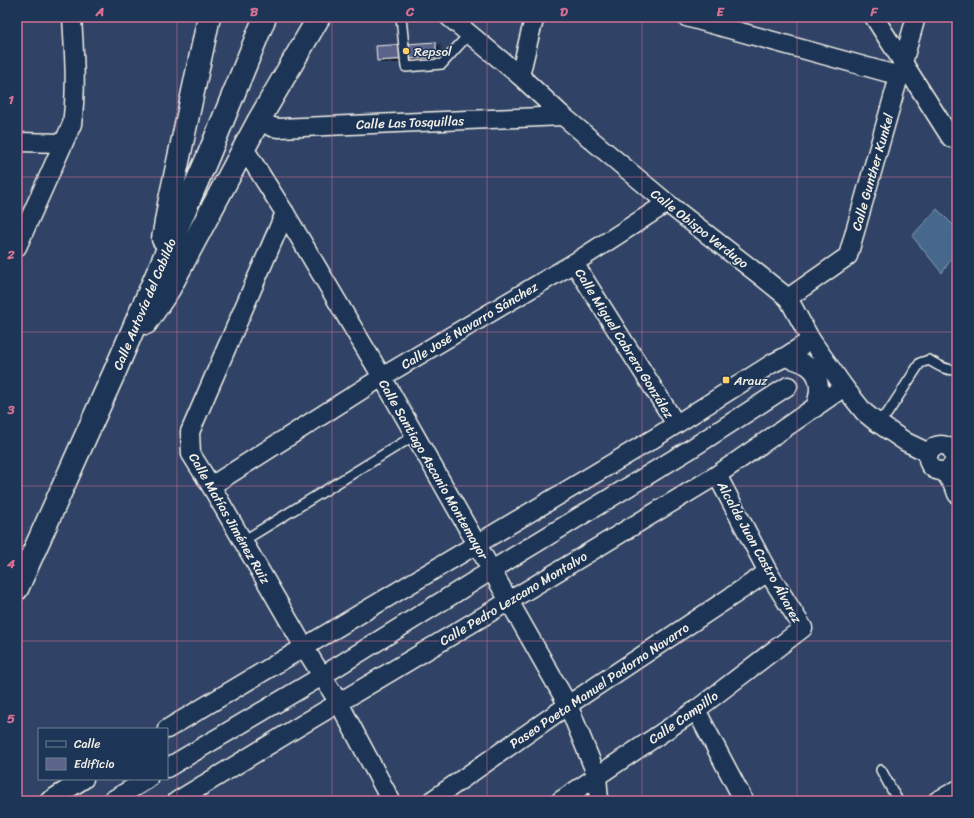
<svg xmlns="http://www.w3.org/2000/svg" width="974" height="818" font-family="Sriracha,sans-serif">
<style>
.water{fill:#47678d;stroke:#8c9eb1}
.building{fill:#5b648b;stroke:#f4f1e8;filter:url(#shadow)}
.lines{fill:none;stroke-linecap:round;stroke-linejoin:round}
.lane-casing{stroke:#f4f1e8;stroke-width:12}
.street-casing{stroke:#f4f1e8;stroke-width:21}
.secondary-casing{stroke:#f4f1e8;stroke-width:25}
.lane{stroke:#1d3557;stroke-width:9}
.street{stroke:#1d3557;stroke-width:18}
.secondary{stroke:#1d3557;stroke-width:22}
.grid{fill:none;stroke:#d66f93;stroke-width:1;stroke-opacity:0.55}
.poi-dot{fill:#ffd166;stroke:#1d3557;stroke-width:1.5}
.labels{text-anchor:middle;stroke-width:3;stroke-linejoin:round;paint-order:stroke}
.poi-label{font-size:13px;fill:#f4f1e8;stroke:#1d3557;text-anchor:start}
.street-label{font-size:13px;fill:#f4f1e8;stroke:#1d3557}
.neatline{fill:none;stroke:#d66f93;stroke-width:1.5}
.grid-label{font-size:13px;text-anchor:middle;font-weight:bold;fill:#d66f93}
</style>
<defs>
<filter id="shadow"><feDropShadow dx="3.5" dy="3.5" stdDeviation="1" flood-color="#0009"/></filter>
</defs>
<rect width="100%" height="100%" fill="#304367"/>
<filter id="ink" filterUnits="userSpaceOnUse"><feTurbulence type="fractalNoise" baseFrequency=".025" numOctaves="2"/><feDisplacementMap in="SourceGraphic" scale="8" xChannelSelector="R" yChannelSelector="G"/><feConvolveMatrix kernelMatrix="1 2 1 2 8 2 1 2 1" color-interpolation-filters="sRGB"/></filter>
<g filter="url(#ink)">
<!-- water -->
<path class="water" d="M937,209l20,20v21l-15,23 -30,-37z"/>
<!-- building -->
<path class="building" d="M436,42v15l-59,4 -1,-15z"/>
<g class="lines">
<!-- lane casing -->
<g class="lane-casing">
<g id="lane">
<path d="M401,17l5,50 36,-3 27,-30"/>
<path d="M875,421l12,-7 33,-51 9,-3c8,5 19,12 28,9"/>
<path d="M243,541l172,-106"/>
<path d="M881,770l17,31"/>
</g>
</g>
<!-- street casing -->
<g class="street-casing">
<g id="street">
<path d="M449,17l71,59 43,40 104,87 95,74 26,21 23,42 33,47 20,25 11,9 31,21 23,11"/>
<path d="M686,17l214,59"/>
<path d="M874,17l77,121"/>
<path d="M520,76l10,-42 5,-17"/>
<path d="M259,120l13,7 7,1 284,-12"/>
<path d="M17,142l46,1"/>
<path d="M242,151l7,5 36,57 97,164 186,328 29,71 2,25"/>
<path d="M285,213l-95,219 1,22 20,32 93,161 35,56 52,98"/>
<path d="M17,247l55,-123c5,-35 2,-72 0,-107"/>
<path d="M574,263l102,161"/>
<path d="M788,298l60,-42 68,-239"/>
<path d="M785,357c18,5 34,10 34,32 0,6 -2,13 -4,19"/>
<circle cx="941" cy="458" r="13"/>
<path d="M944,471l11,17 2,6"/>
<path d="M211,486l171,-109 192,-114 93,-60"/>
<path d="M696,710l48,91"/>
<path d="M167,729l486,-290 120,-76 12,-6 26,-17"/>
<path d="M167,768l155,-92 170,-106 200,-122 96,-62"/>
<path d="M49,801l35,-22"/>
<path d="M111,801l37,-22"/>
<path d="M177,801l121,-74 211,-126 208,-126 127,-88"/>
<path d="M431,801l137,-96 200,-133"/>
<path d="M560,801l136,-91 107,-82 -35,-56 -51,-97"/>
<path d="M937,801l20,-11"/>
</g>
</g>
<!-- secondary casing -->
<g class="secondary-casing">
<g id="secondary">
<path d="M163,239l6,-35 40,-187"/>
<path d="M146,323l23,-34 90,-169 60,-103"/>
<path d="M17,589l98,-218 94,-217 56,-137"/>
</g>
</g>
<!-- lane -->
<use href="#lane" class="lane"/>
<!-- street -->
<use href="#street" class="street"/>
<!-- secondary -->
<use href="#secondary" class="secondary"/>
</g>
</g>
<!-- grid -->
<path class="grid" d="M177,17v784M332,17v784M487,17v784M642,17v784M797,17v784M17,177h940M17,332h940M17,486h940M17,641h940"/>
<!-- markers -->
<g class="poi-dot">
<circle cx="406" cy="51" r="4"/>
<rect x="722" y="376" width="8" height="8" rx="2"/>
</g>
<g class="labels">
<!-- poi labels -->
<g class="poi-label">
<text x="414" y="56">Repsol</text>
<text x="734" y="385">Arauz</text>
</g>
<!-- street labels -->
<g class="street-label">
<text transform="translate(410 122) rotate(-2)" y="5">Calle Las Tosquillas</text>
<text transform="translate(872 172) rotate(-74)" y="5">Calle Gunther Kunkel</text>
<text transform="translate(700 228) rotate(38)" y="5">Calle Obispo Verdugo</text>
<text transform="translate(144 304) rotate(-67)" y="5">Calle Autovía del Cabildo</text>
<text transform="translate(469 325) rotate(-31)" y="5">Calle José Navarro Sánchez</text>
<text transform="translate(625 343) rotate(58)" y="5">Calle Miguel Cabrera González</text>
<text transform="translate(434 469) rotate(60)" y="5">Calle Santiago Ascanio Montemayor</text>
<text transform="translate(230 518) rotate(60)" y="5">Calle Matías Jiménez Ruiz</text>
<text transform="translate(760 552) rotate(61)" y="5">Alcalde Juan Castro Álvarez</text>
<text transform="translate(513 598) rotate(-31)" y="5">Calle Pedro Lezcano Montalvo</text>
<text transform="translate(599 685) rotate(-34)" y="5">Paseo Poeta Manuel Padorno Navarro</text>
<text transform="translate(683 717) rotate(-35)" y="5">Calle Campillo</text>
</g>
</g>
<!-- margin -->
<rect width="974" height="818" fill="none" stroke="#1d3557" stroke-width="44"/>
<!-- legend -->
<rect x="38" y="728" width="130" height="52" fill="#1d3557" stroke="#738091"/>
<rect x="46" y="741" width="20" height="6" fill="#1d3557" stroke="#738091"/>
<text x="74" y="748" font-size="12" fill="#f4f1e8">Calle</text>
<rect x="46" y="758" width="20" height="12" fill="#5b648b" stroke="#738091"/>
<text x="74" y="768" font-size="12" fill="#f4f1e8">Edificio</text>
<rect x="22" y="22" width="930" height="774" class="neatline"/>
<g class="grid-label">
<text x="100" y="16">A</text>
<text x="254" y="16">B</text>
<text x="410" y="16">C</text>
<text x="564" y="16">D</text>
<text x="720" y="16">E</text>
<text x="874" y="16">F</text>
<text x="11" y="104">1</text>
<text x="11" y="259">2</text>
<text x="11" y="414">3</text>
<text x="11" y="568">4</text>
<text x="11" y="723">5</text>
</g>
</svg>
